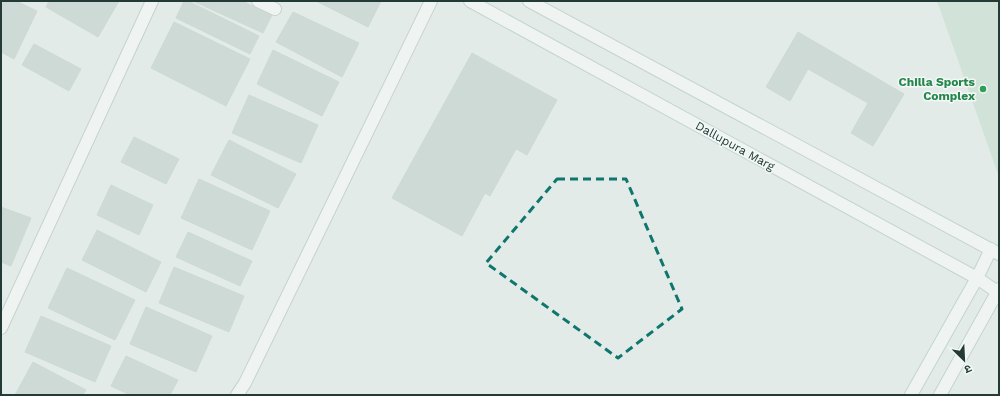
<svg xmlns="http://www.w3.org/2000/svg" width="1000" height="396" font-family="'Work Sans','Noto Sans Devanagari',sans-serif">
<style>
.green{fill:#bcdac8}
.building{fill:#b7c5c1;stroke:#b4c4bf}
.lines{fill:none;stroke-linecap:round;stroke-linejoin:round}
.street-casing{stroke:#a5b2af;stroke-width:14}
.secondary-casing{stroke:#a1b6b1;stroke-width:14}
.street{stroke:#fff;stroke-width:12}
.secondary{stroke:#fff;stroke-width:12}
.marked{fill:none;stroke:#0f766e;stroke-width:3;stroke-dasharray:8 5;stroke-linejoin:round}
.leisure-dot{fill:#2e9e5b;stroke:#f2f8f5;stroke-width:1.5}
.labels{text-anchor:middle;stroke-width:3;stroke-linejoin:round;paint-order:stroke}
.leisure-label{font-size:12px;font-weight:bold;fill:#27864d;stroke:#f2f8f5;text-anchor:end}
.street-label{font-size:12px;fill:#233a37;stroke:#f2f8f5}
</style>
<rect width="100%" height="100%" fill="#e2ebe8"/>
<!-- green -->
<path class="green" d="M937,1h62v176z"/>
<!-- building -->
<g class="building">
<path d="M1,1h15l21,10 -23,48 -13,-7z"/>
<path d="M49,1h70l-21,36 -52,-30z"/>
<path d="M184,1h4l71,35 -9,18 -74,-36z"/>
<path d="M196,1h46l30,14 -9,18 -68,-31z"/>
<path d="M316,1h65l-13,26z"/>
<path d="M293,12l66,31 -17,34 -66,-35z"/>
<path d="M174,22l76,37 -24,47 -75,-38z"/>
<path d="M798,32l106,62 -31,52 -22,-13 17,-30 -60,-34 -18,32 -24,-14z"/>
<path d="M34,44l47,25 -12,22 -47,-26z"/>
<path d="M273,50l66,32 -17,34 -65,-32z"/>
<path d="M472,53l85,47 -30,55 -11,-6 -26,47 -5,-3 -23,43 -70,-38z"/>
<path d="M249,95l69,30 -17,38 -69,-30z"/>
<path d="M134,137l45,22 -13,25 -45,-22z"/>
<path d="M229,140l67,34 -18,34 -67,-33z"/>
<path d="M199,179l71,32 -18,39 -71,-32z"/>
<path d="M111,185l42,20 -14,30 -42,-20z"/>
<path d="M1,207l30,11 -20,48 -10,-4z"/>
<path d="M97,230l64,32 -15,30 -64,-32z"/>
<path d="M188,232l64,29 -12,25 -64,-29z"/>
<path d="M174,267l70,29 -15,36 -70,-29z"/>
<path d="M67,268l68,32 -20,40 -67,-32z"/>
<path d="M146,307l66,29 -16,36 -66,-28z"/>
<path d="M41,316l70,30 -16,36 -70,-30z"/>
<path d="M126,356l52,24 -8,15h-40l-19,-9z"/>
<path d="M33,362l53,28 -3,5h-68z"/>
</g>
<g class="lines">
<!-- street casing -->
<g class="street-casing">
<g id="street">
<path d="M258,1l17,8"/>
<path d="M1,328l151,-327"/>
<path d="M237,395l8,-12 186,-382"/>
</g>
</g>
<!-- secondary casing -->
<g class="secondary-casing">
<g id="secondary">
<path d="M470,1l507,277 22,15"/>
<path d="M529,1l470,253"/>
<path d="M911,395l66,-117 14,-29"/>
<path d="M940,395l59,-106"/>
</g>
</g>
<!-- street -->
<use href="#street" class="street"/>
<!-- secondary -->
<use href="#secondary" class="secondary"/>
</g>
<!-- marked area -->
<path d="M0 0H1000V396H0ZM557,179h69l56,130 -64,49 -132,-95z" fill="#e2ebe8" fill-opacity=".55" fill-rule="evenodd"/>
<path class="marked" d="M557,179h69l56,130 -64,49 -132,-95z"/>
<!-- markers -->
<circle class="leisure-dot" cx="983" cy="89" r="4"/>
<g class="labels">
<!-- leisure labels -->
<g class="leisure-label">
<text x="975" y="86">Chilla Sports<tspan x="975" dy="14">Complex</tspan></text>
</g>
<!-- street labels -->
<g class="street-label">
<text transform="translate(735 146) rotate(29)" y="4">Dallupura Marg</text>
</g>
</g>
<!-- border -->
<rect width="1000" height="396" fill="none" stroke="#233a37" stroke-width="4"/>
<!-- north arrow -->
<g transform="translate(964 360) rotate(156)" stroke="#f2f8f5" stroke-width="3" paint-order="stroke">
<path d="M0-3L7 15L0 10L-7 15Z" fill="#233a37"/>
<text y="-6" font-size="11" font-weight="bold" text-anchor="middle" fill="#233a37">उ</text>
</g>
</svg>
